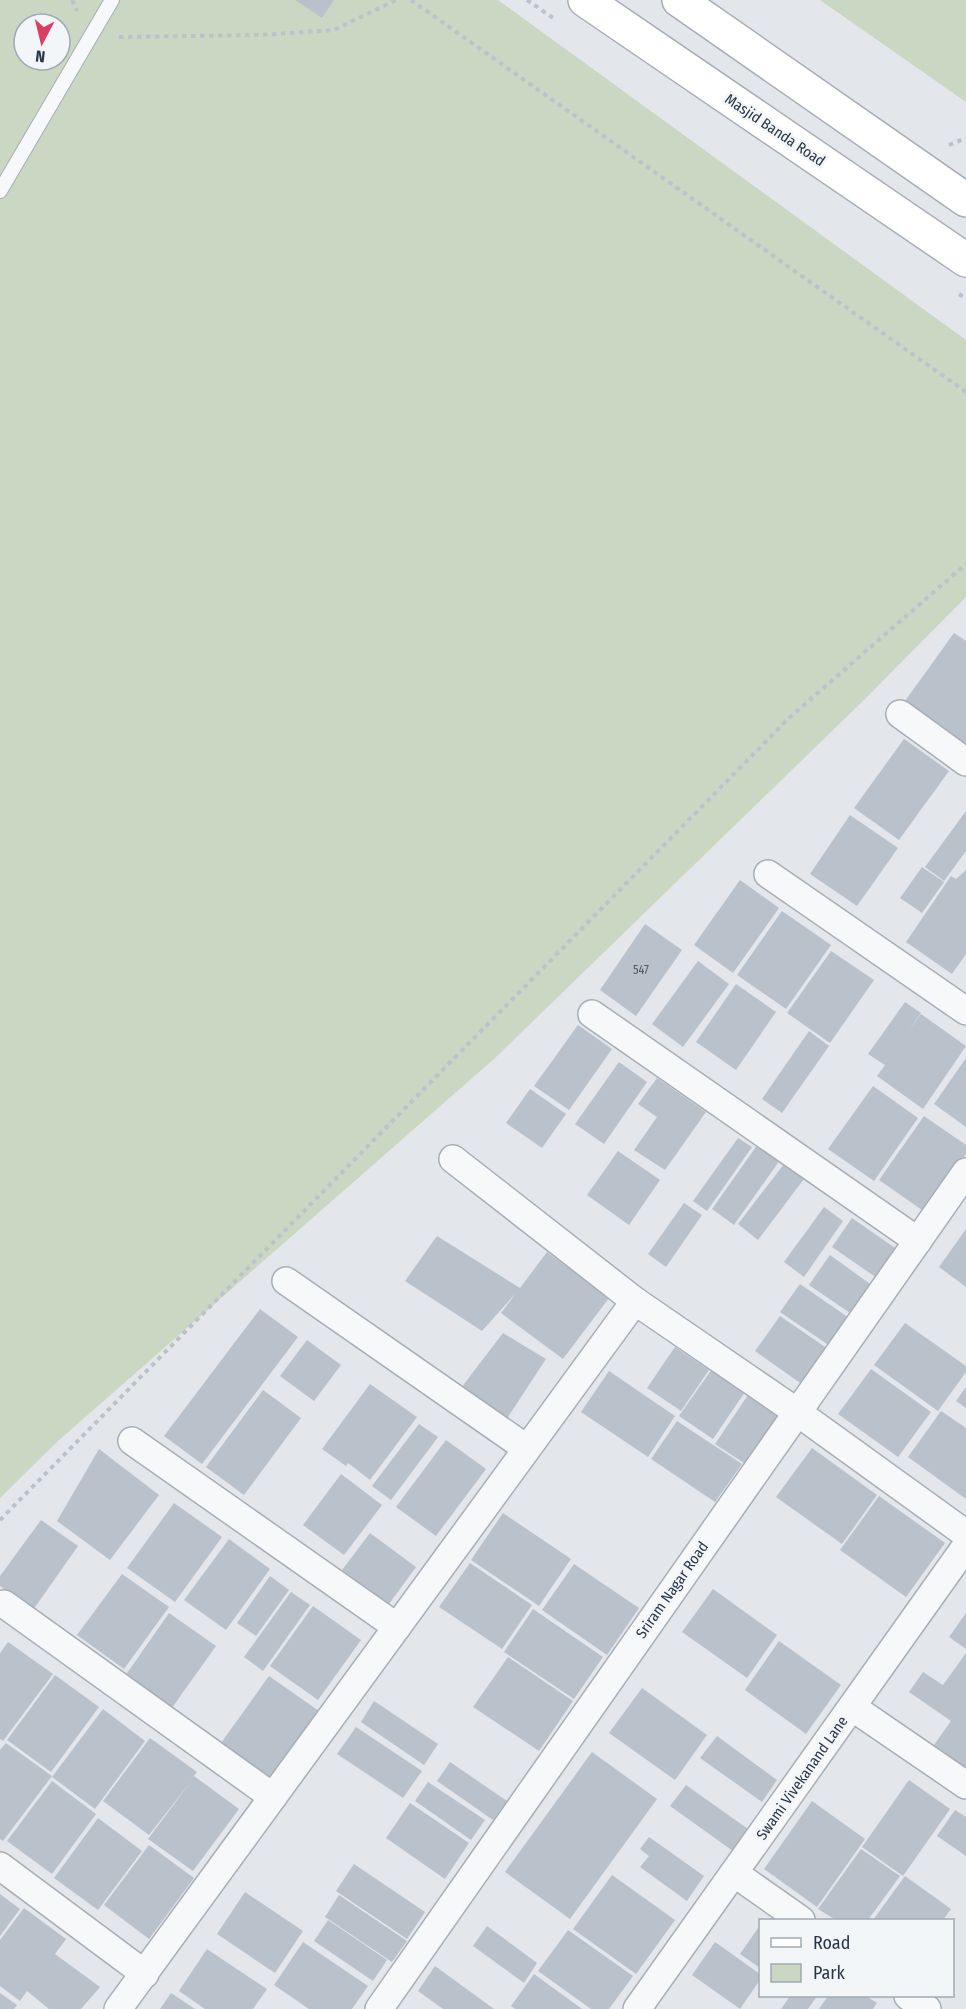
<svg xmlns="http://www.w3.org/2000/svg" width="966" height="2009" font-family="'Fira Sans Condensed',sans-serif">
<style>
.green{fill:#cad7c3;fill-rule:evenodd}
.building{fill:#b9c1ca}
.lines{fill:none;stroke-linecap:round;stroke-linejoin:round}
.lane-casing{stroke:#a7aeb7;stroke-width:16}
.street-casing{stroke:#a7aeb7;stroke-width:30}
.secondary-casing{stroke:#a7aeb7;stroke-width:36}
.path{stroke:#bdc2c8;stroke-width:4;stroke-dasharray:4.5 4.5;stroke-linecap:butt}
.lane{stroke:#f6f8fa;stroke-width:14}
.street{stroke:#f6f8fa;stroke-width:27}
.secondary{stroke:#fff;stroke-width:33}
.labels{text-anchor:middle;stroke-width:5;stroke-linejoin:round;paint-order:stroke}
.number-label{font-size:12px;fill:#4d5967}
.street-label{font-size:15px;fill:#293646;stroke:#f3f6f9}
</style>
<rect width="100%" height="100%" fill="#e3e7ec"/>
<!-- green -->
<g class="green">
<path d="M0,0h498l468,340v257l-101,102 -371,360 -436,382 -58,57zM24,24h36v36h-36z"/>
<path d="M820,0h146v102z"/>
</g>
<!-- building -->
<g class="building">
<path d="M295,0h39l-12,18z"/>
<path d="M954,633l12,8v103l-61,-43z"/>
<path d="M904,739l45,32 -50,69 -45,-32z"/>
<path d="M966,811v40l-22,30 -19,-14z"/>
<path d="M850,815l48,33 -41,58 -47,-32z"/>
<path d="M922,867l22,15 -22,31 -22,-15z"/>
<path d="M966,870v84l-14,20 -46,-32 45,-66 5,3z"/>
<path d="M740,880l39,28 -46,65 -39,-28z"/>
<path d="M782,911l49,34 -45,64 -49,-34z"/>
<path d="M645,924l37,26 -46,66 -36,-26z"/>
<path d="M831,951l43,29 -44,63 -43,-30z"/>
<path d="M698,961l31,23 -46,63 -31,-23z"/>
<path d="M736,984l40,28 -40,58 -40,-28z"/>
<path d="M905,1002l16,11 -13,18 13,-17 45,32 -43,63 -46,-33 8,-11 -17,-11z"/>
<path d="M578,1025l34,24 -43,61 -35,-24z"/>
<path d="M809,1031l20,15 -47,67 -20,-14z"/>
<path d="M966,1058v69l-32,-23z"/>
<path d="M619,1062l28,20 -43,62 -29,-20z"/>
<path d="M657,1078l49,34 -41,58 -31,-20 23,-33 -19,-13z"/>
<path d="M873,1086l45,32 -44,63 -46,-32z"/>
<path d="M530,1089l36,25 -24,34 -36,-25z"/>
<path d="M924,1116l42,29v9l-41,58 -46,-32z"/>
<path d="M738,1138l14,9 -45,64 -14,-10z"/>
<path d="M758,1144l22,16 -46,65 -22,-16z"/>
<path d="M618,1151l42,29 -31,45 -42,-30z"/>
<path d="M784,1164l20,15 -46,61 -20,-16z"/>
<path d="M684,1203l18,12 -36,52 -18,-13z"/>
<path d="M824,1207l19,14 -39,56 -20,-15z"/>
<path d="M852,1218l46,32 -21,28 -45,-31z"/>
<path d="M966,1229v58l-27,-20z"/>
<path d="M437,1236l83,52 27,-36 62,46 -46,61 -62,-46 15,-20 -34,38 -77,-50z"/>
<path d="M830,1255l43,31 -20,29 -44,-30z"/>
<path d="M800,1284l49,34 -19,28 -50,-34z"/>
<path d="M260,1309l38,28 -96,127 -38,-28z"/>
<path d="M780,1316l48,33 -25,36 -48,-34z"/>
<path d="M905,1323l61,43v6l-28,39 -64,-46z"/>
<path d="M503,1333l43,26 -40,61 -45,-32z"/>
<path d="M307,1340l34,25 -27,36 -34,-25z"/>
<path d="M675,1347l34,23 -28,41 -34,-23z"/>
<path d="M712,1369l33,23 -32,47 -34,-23z"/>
<path d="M871,1369l60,43 -33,45 -60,-43z"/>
<path d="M609,1371l66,45 -27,41 -67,-45z"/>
<path d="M370,1384l47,33 -47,63 -22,-17 -2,3 -24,-17z"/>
<path d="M966,1387v21l-10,-7z"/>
<path d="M263,1390l38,28 -57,77 -38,-28z"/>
<path d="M748,1395l35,24 -33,48 -35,-23z"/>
<path d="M941,1411l25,17v71l-58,-42z"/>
<path d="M677,1421l65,43 -27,38 -64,-43z"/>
<path d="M419,1424l19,13 -47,63 -19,-14z"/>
<path d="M446,1440l40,29 -50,67 -40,-29z"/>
<path d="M812,1448l65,47 -35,49 -66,-47z"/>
<path d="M99,1449l60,46 -49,65 -53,-39z"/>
<path d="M341,1474l41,31 -38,50 -41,-30z"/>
<path d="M879,1496l66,47 -39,54 -66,-47z"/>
<path d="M174,1503l48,34 -47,65 -48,-34z"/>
<path d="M503,1513l68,46 -32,47 -68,-46z"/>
<path d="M41,1520l37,26 -45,64 -33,-24v-10z"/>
<path d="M370,1533l46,34 -27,37 -47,-34z"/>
<path d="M229,1539l41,30 -44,61 -42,-30z"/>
<path d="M470,1563l62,42 -30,44 -63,-42z"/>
<path d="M574,1564l65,44 -32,47 -65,-45z"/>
<path d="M122,1574l47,33 -45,62 -47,-34z"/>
<path d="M270,1576l19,14 -33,46 -19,-13z"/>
<path d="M713,1589l64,46 -30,43 -65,-46z"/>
<path d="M291,1592l19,13 -47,66 -19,-14z"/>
<path d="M313,1606l48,34 -43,60 -48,-34z"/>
<path d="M533,1609l70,48 -29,42 -70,-47z"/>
<path d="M169,1613l47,33 -47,66 -46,-33z"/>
<path d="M966,1613v36l-17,-12z"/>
<path d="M779,1641l62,44 -35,49 -61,-44z"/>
<path d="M8,1642l45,32 -50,67 -3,-2v-86z"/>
<path d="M966,1653v115l-32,-23 17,-24 -42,-29 14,-20 20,13z"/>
<path d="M508,1657l65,44 -34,50 -66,-44z"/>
<path d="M55,1675l44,32 -48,65 -44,-32z"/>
<path d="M269,1676l50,35 -48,67 -50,-35z"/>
<path d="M642,1688l65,47 -32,45 -66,-47z"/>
<path d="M374,1701l64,43 -14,21 -63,-43z"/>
<path d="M103,1709l42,32 -50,68 -43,-32z"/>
<path d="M356,1727l66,44 -19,27 -66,-44z"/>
<path d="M717,1736l60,44 -15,22 -62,-44z"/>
<path d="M150,1738l47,34 -3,4 45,33 -46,62 -45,-32 44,-59 -43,55 -46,-34z"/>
<path d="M6,1743l46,33 -49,65 -3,-2v-89z"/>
<path d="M592,1752l65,47 -87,120 -65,-47z"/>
<path d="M450,1762l57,39 -14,19 -56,-39z"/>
<path d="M909,1780l41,29 -47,67 -41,-29z"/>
<path d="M52,1781l44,33 -44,60 -45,-33z"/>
<path d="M428,1782l57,38 -14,20 -56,-39z"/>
<path d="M686,1785l62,44 -15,22 -63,-45z"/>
<path d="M812,1801l53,38 -48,68 -53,-38z"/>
<path d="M410,1803l59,40 -24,36 -59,-41z"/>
<path d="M955,1810l11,7v39l-29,-20z"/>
<path d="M98,1818l44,33 -44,59 -44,-32z"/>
<path d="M649,1837l55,39 -17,25 -47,-34 9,-11 -9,-7z"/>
<path d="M149,1845l45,33 -45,61 -45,-34z"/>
<path d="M861,1849l39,27 -32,44h-32l-18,-11z"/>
<path d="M354,1864l71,48 -18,27 -71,-48z"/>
<path d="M612,1875l63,45 -39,54 -63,-45z"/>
<path d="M905,1876l46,33 -8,11h-70z"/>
<path d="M245,1892l58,39 -28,42 -58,-39z"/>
<path d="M0,1894l20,15 -20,27z"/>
<path d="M339,1895l68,46 -15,21 -67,-45z"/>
<path d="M24,1908l42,31 -11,15 45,33 -19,22h-32l-22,-18 -7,10 -20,-15v-46z"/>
<path d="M328,1920l59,40 -14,21 -59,-40z"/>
<path d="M760,1925v43l-20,-14z"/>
<path d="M487,1926l50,37 -13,20 -51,-37z"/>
<path d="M568,1930l65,46 -24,33h-18l-53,-38z"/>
<path d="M303,1942l65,44 -16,23h-43l-35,-24z"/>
<path d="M715,1942l45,32v6l-20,29 -48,-34z"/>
<path d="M207,1949l60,40 -14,20h-48l-26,-18z"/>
<path d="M435,1966l59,43h-51l-25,-18z"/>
<path d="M534,1974l48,35h-67l-4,-3z"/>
<path d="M0,1993l17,12 -3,4h-14z"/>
<path d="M171,1993l24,16h-35z"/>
<path d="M790,1996h27l-9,13h-27z"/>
<path d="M828,1996h38l11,7 -4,6h-54z"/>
</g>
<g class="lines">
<!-- lane casing -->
<g class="lane-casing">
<path id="lane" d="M0,191l112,-191"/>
</g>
<!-- street casing -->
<g class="street-casing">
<g id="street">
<path d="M900,714l66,48"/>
<path d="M768,874l198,137"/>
<path d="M592,1014l326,227"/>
<path d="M453,1159l182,142 162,111 169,122"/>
<path d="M286,1281l240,167"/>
<path d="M132,1441l265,186"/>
<path d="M4,1604l269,193"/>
<path d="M852,1707l114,78"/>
<path d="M0,1866l145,108"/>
<path d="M734,1873l67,47"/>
<path d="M908,1996l19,13"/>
<path d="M118,2009l517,-708"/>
<path d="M379,2009l587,-837"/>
<path d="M637,2009l329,-463"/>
</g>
</g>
<!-- secondary casing -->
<g class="secondary-casing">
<g id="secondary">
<path d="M585,0l381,260"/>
<path d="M679,0l287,200"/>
</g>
</g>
<!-- path -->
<g class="path">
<path d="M72,0l5,11"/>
<path d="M411,0l555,392"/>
<path d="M527,0l29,20"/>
<path d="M119,37l142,-2 73,-5 62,-30"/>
<path d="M949,145l17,-7"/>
<path d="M959,294l7,5"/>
<path d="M0,1520l789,-802 177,-154"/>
</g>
<!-- lane -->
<use href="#lane" class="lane"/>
<!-- street -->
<use href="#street" class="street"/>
<!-- secondary -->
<use href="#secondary" class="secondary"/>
</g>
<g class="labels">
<!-- number labels -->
<g class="number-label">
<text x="641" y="974">547</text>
</g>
<!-- street labels -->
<g class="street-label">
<text transform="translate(775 130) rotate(34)" y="5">Masjid Banda Road</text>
<text transform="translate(672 1590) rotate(-55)" y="5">Sriram Nagar Road</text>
<text transform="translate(802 1778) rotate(-55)" y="5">Swami Vivekanand Lane</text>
</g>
</g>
<!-- legend -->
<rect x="759" y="1919" width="195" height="78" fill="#f3f6f9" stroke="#a2a9b1" stroke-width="1.5"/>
<rect x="771" y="1938" width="30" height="9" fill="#ffffff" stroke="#a2a9b1" stroke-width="1.5"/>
<text x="813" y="1949" font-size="18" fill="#293646">Road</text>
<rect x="771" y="1964" width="30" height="18" fill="#cad7c3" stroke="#a2a9b1" stroke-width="1.5"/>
<text x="813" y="1979" font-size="18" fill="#293646">Park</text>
<!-- north arrow -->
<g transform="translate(42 42) rotate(187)"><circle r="28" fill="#f3f6f9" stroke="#a2a9b1" stroke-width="1.5"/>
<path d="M0-4.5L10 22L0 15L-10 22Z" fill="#d93f63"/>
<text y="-9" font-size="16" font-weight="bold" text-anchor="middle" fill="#293646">N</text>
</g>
</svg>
